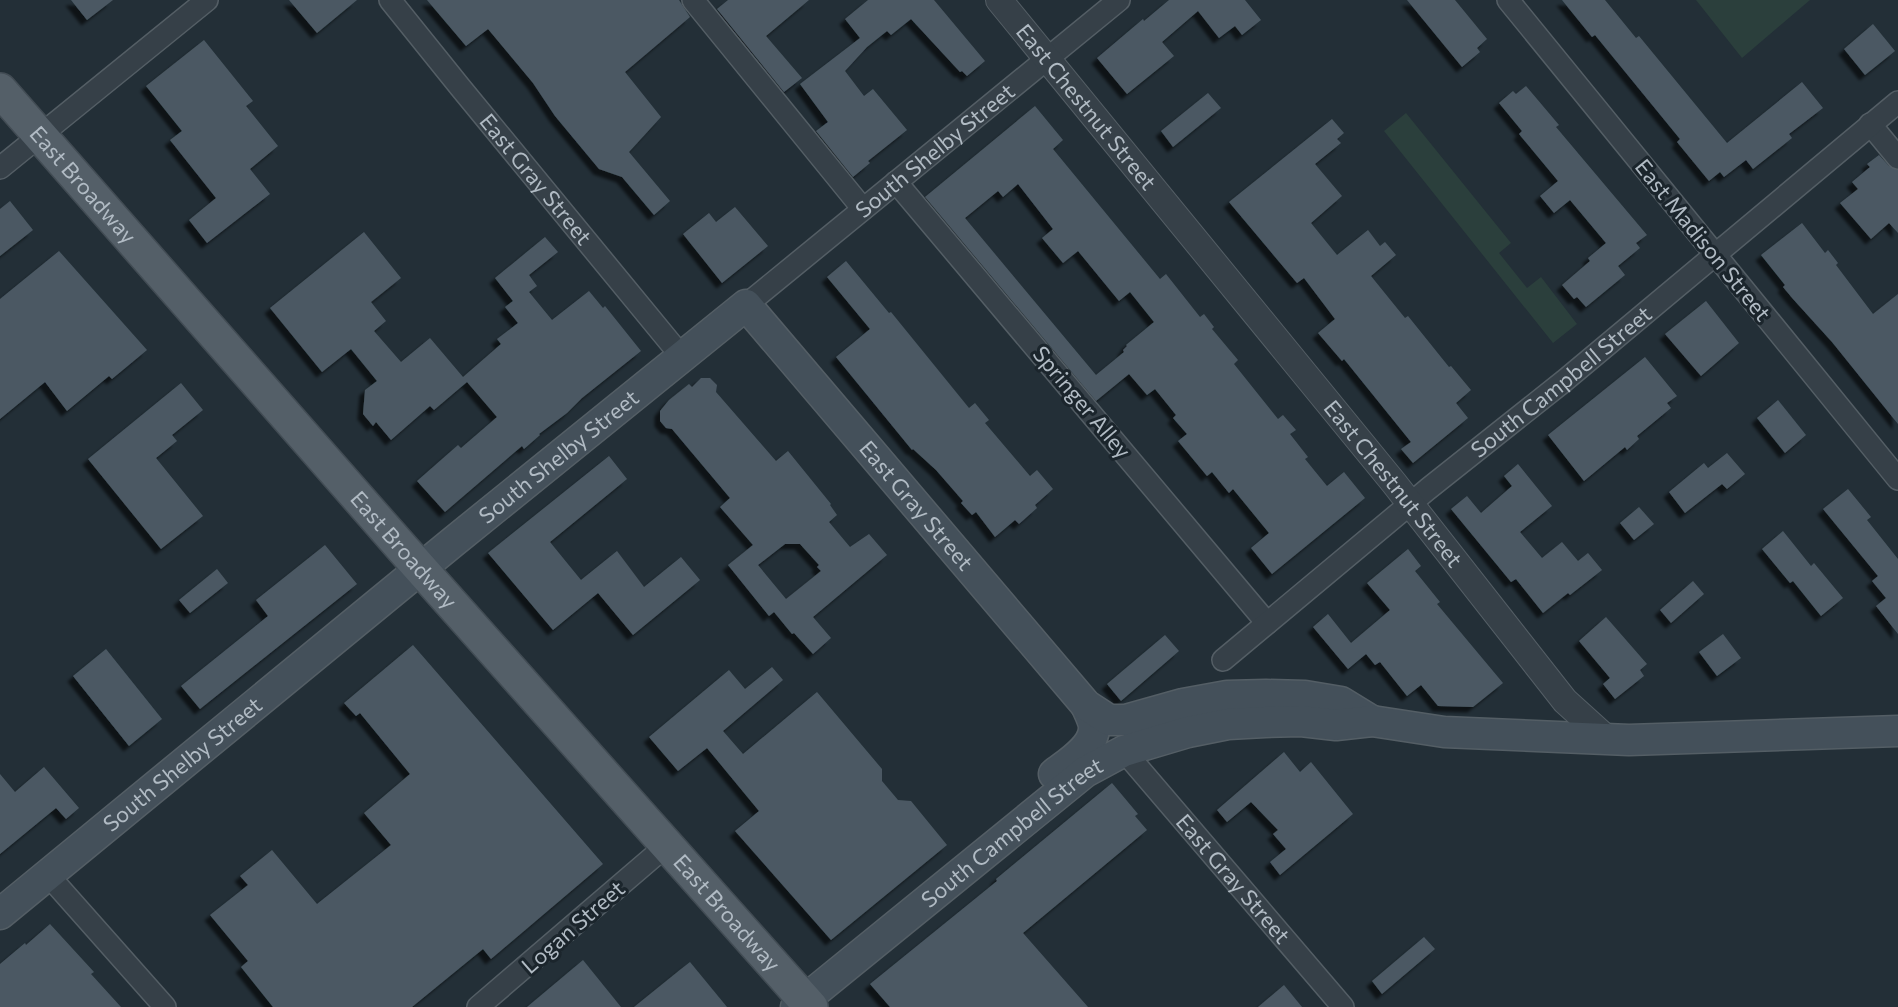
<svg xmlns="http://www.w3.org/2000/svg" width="1898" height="1007" font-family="Commissioner,sans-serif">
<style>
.green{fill:#2b3f3c}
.building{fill:#4b5963;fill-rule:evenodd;filter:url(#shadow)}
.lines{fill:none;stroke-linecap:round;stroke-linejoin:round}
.minor-casing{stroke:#545e65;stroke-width:24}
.tertiary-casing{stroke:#545e65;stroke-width:28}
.secondary-casing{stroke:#545e65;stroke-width:33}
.primary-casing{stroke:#424c54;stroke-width:36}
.minor{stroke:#364048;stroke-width:21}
.tertiary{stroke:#364048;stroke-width:26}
.secondary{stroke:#44505a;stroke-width:30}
.primary{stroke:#545f68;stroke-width:33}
.labels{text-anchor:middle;stroke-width:6;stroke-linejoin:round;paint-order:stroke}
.street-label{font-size:22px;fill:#b1bbc4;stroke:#1b252c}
</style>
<defs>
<filter id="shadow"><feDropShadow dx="-5.5" dy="5.5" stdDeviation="1.5" flood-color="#0009"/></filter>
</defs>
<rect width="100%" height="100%" fill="#232f37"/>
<!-- green -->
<g class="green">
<path d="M1696,0h114l-68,58z"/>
<path d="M1406,113l105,130 -12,10 28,35 14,-11 36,47 -24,19 -169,-212z"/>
</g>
<!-- building -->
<g class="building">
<path d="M71,0h42l-26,20z"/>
<path d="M289,0h68l-40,33z"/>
<path d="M427,0h252l11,17 -65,55 36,45 -32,35 41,49 -16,14 -32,-38 -23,-8 -44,-53 -22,-33 -45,-54 -22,17z"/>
<path d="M728,0h81l-43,36 36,42 -18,14 -67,-83z"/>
<path d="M868,0h66l51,61 -18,15 -5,-5 -2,1 -49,-53 -20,16 -4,-4 -20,16 -22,24 19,25 9,-7 34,41 -39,31 2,2 -17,14 -37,-46 12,-9 -28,-38 60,-46 -15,-19z"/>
<path d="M1169,0h76l16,20 -19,15 -7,-9 -16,12 -21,-27 -36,31 12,14 -47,38 -30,-36 46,-39 1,2z"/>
<path d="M1407,0h48l32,39 -10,9 3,4 -18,15z"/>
<path d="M1562,0h43l31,38 3,-2 88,107 75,-61 21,26 -34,26 3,4 -39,31 -7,-9 -22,17 -4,-5 -11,9 -32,-39 3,-3 -85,-104 -3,2z"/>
<path d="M1873,24l22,27 -30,24 -21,-26z"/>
<path d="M204,40l49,61 -7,5 32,40 -28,23 20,25 -63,49 -18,-23 27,-22 -46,-58 12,-9 -36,-45z"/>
<path d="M1526,86l33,39 -3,2 91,108 -11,8 4,5 -22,18 7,9 -39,32 -9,-10 -3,2 -12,-14 28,-24 -2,-3 18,-15 -36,-43 -16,13 -14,-17 18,-15 -39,-47 3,-3 -23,-28 14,-12 3,3z"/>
<path d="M1208,93l13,15 -48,39 -12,-16z"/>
<path d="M1035,106l28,34 -10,9 107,130 6,-5 34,43 4,-3 10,13 -2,2 26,31 -4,4 44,55 5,-4 13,15 -6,4 18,23 -3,2 22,27 17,-14 21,26 -93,76 -21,-26 18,-15 -36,-44 -4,4 -17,-21 -5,4 -29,-35 9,-7 -14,-16 3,-3 -21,-26 -8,6 -18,-21 -33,27 -171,-204zM1018,184l35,45 -11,9 21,25 15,-12 41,50 11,-9 24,30 -28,23 1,1 -4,4 1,2 -28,23 -131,-157 33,-27 5,6z"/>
<path d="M1332,119l12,14 -7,6 4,4 -26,21 27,32 -31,27 26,32 31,-25 12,16 5,-4 11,13 -25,21 34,42 3,-2 41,51 2,-1 20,24 -15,13 12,15 -55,45 -12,-14 10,-7 -67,-83 -2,2 -24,-28 17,-14 -31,-41 -7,5 -68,-81z"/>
<path d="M1879,155l10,11 9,4v63l-9,-10 -18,16 -31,-36 18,-14 -6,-7 18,-15 -3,-3z"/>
<path d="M10,201l23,29 -33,26v-47z"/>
<path d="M735,207l33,39 -46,37 -39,-49 26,-21 7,9z"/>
<path d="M1802,223l23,30 3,-3 10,13 -2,2 37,49 25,-20v130l-66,-82 -39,-43 -10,-12 2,-2 -24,-30z"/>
<path d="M364,232l37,46 -30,24 15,19 -12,10 27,31 29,-24 33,39 38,-33 -4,-5 21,-16 -13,-16 8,-6 -18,-23 50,-41 13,15 -29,23 8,11 -8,6 23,28 37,-29 14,17 2,-2 36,45 -59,47 -15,15 -28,21 1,1 -16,14 -2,-3 -77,66 -28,-31 41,-36 3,3 36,-31 -30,-35 -33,28 -4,-4 -39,34 -15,-18 -3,4 -10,-12 2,-24 12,-9 -26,-32 -29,23 -52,-64z"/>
<path d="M59,251l88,99 -35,29 -3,-3 -42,35 -22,-29 -45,37v-120z"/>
<path d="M846,261l43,52 2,-1 78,96 6,-5 14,17 -4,3 45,53 7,-6 16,19 -18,16 2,3 -18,16 -4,-4 -20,17 -19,-25 -4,3 -11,-12 2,-2 -27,-31 -23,-21 -1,1 -76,-93 34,-28 -43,-52z"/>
<path d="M1706,301l33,42 -38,33 -36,-42z"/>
<path d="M1645,357l32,39 -10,7 4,5 -34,28 2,3 -12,11 -2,-3 -41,34 -36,-46z"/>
<path d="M701,378h9l7,7 -1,7 60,69 12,-10 43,53 -1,1 7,10 -8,7 21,25 19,-13 18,21 -74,62 18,21 -18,16 -19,-21 -2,1 -18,-22 -5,4 -41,-51 25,-20 -33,-38 10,-9 -58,-69 -6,-1 -6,-7v-10l9,-11 20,-16 3,3zM785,544h15l19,21 -2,2 4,4 -35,28 -28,-34z"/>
<path d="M181,383l22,27 -31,25 5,6 -21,17 47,58 -42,33 -73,-90z"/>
<path d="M1778,400l28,35 -21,18 -28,-35z"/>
<path d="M1727,453l18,21 -18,15 -5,-5 -37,29 -16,-21 35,-29 4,5z"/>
<path d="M609,456l18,23 -77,63 31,38 36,-29 27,36 37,-30 19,23 -67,55 -35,-42 -45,37 -65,-77z"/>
<path d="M1518,464l34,42 -32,26 22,26 20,-16 16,19 10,-8 14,17 -32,25 -2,-2 -25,20 -27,-34 -5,3 -60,-73 16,-13 14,17 31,-27 -8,-10z"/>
<path d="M1848,489l23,28 -4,3 31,39v75l-22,-28 10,-8 -14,-17 6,-5 -55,-67z"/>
<path d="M1639,507l15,17 -20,16 -14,-17z"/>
<path d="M1783,531l28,35 3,-3 29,35 -22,18 -28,-35 -3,2 -28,-34z"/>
<path d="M325,545l32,39 -157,125 -19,-23 87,-70 -12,-16z"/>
<path d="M1408,549l13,17 -6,5 25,31 -3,2 66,79 -30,24 -35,-1 -17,-21 -14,11 -27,-34 -5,3 -9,-11 -18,15 -35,-42 15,-13 23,29 39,-33 -23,-27z"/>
<path d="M217,569l11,14 -38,30 -11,-13z"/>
<path d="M1693,581l11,13 -33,29 -11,-13z"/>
<path d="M1606,617l41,47 -7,6 4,6 -29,23 -12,-15 7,-6 -31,-37z"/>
<path d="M1723,634l18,24 -24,18 -18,-24z"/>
<path d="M1165,635l14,16 -58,50 -14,-17z"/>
<path d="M413,645l190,219 -112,95 -8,-10 -71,58h-139l-32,-40 7,-6 -38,-46 38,-30 -8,-9 32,-26 45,54 74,-59 -27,-32 46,-39 -50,-61 -4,3 -12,-13z"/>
<path d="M106,649l56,70 -33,27 -56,-70z"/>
<path d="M772,667l11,13 -60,51 20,23 74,-62 65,77v12l16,19 13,1 36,44 -116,95 -96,-109 24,-20 -52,-63 -29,23 -29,-34 80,-67 16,19z"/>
<path d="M1284,752l16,20 11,-10 42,52 -73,61 -10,-13 16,-13 -13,-15 5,-4 -27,-28 -24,20 -10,-12z"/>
<path d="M44,767l35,41 -13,11 -10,-11 -56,46v-80l15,18z"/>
<path d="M1112,783l26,31 -3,2 12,14 -124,103 65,74h-198l-20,-23 127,-103 -1,-2z"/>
<path d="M50,924l44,48 -3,2 30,33h-121v-43l25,-21 1,2z"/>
<path d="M1424,937l11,12 -53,45 -10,-13z"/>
<path d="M583,960l38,47h-94z"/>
<path d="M690,962l37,45h-93l47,-38z"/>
<path d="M1284,985l18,22h-44z"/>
</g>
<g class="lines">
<!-- minor casing -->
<g class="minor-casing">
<g id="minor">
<path id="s1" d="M390,0l70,87 222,270"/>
<path d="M693,0l170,209"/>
<path d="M1508,0l390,479"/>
<path d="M1870,124l28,34"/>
<path d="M0,168l207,-168"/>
<path d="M896,182l371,441"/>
<path id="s2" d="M746,305l373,-305"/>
<path id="s3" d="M1223,660l205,-171 136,-108 334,-279"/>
<path id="s4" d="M1124,751l219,256"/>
<path d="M48,875l117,132"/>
<path d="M478,1007l189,-162"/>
</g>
</g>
<!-- tertiary casing -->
<g class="tertiary-casing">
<g id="tertiary">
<path id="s5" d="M999,0l395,483 171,218 42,38"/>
</g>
</g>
<!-- secondary casing -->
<g class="secondary-casing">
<g id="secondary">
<path d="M1054,774c14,-11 40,-26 40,-46 0,-7 -5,-16 -8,-23"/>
<path id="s6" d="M0,914l453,-372 293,-237 340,400 23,15h17l57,-16 44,-8 39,-1 39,1 36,6 31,19"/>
<path id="s7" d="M796,1007l289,-235 39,-21 64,-19 40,-8 37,-2 36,-1 35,4 36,-4 72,11 185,8 269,-9"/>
</g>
</g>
<!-- primary casing -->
<g class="primary-casing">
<g id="primary">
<path id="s8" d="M0,90l403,459 408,458"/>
</g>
</g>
<!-- minor -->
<use href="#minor" class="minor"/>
<!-- tertiary -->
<use href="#tertiary" class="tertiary"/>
<!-- secondary -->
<use href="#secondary" class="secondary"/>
<!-- primary -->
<use href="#primary" class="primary"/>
</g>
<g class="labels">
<!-- street labels -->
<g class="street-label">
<text dy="8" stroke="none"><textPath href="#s5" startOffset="138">East Chestnut Street</textPath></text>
<text dy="8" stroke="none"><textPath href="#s2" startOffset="244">South Shelby Street</textPath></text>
<text dy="8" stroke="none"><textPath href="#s1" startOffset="231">East Gray Street</textPath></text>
<text dy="8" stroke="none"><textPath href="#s8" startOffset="126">East Broadway</textPath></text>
<text transform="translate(1703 240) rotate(51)" y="8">East Madison Street</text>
<text dy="8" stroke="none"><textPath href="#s3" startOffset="438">South Campbell Street</textPath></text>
<text transform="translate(1082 402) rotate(50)" y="8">Springer Alley</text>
<text dy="8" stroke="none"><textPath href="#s6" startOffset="722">South Shelby Street</textPath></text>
<text dy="8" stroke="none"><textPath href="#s5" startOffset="624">East Chestnut Street</textPath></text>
<text dy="8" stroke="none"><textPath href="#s6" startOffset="1226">East Gray Street</textPath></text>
<text dy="8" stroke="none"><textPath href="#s8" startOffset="612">East Broadway</textPath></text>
<text dy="8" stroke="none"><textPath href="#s6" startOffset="236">South Shelby Street</textPath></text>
<text dy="8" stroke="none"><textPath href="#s7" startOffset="278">South Campbell Street</textPath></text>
<text dy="8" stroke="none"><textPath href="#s4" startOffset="168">East Gray Street</textPath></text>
<text dy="8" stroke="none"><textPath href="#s8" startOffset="1098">East Broadway</textPath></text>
<text transform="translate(573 927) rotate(-41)" y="8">Logan Street</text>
</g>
</g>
</svg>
